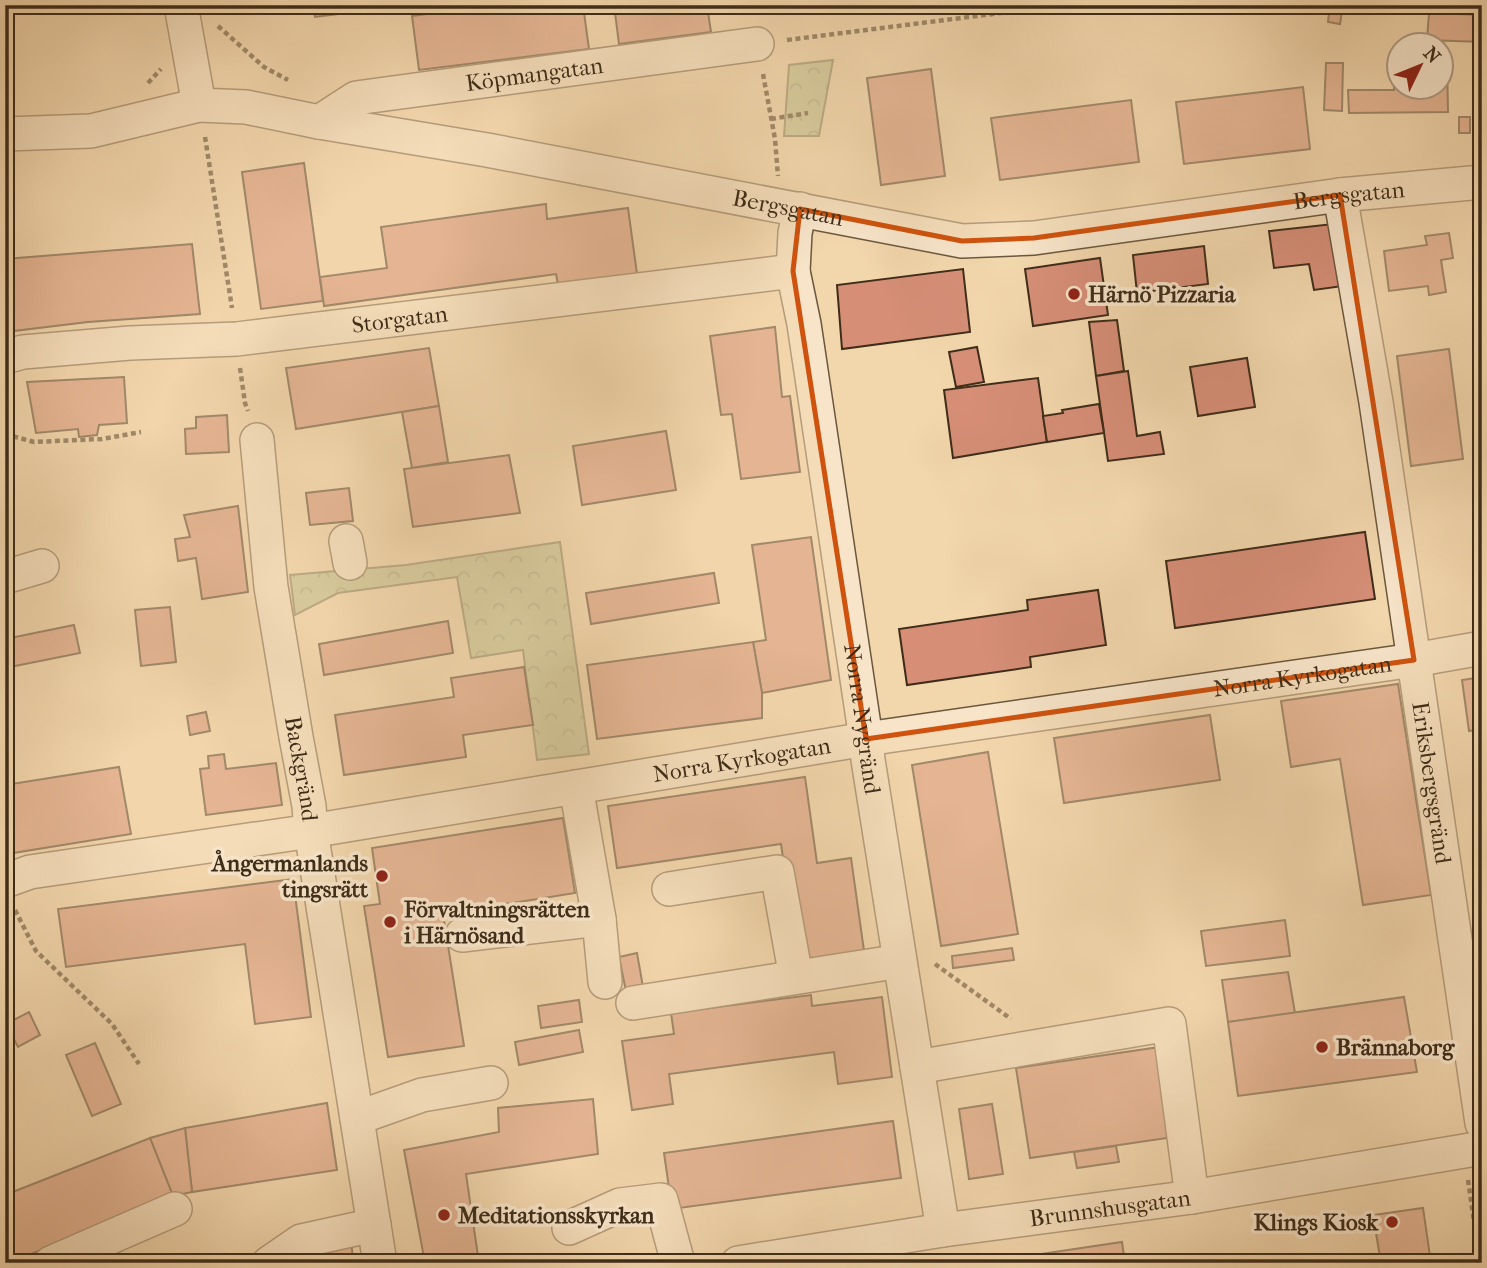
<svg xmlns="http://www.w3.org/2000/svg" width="1487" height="1268" font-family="'IM FELL French Canon',serif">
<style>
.park{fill:url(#park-crowns);stroke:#7c7652;stroke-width:2}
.building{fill:#d68e77;stroke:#3f2d19;stroke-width:2}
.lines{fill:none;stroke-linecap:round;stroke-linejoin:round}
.minor-casing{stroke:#6c573e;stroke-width:36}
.path{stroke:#3f2d19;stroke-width:4.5;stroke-dasharray:5 3.5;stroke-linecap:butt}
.minor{stroke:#f7e4c9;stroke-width:33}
.marked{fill:none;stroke:#cf520e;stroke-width:5;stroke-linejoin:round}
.poi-dot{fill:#8f2418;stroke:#f7e4c9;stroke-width:2.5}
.labels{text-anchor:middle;stroke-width:7;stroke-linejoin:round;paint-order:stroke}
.street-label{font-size:23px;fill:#3f2d19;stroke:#f7e4c9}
.poi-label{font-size:23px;font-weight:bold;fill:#3f2d19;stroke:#f7e4c9;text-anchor:start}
</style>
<defs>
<pattern id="park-crowns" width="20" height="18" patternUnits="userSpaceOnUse" patternTransform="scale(1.75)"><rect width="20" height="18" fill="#b8be8c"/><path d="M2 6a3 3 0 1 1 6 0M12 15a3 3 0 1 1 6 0" fill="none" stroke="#979b72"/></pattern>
</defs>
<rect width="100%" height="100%" fill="#f2d6ac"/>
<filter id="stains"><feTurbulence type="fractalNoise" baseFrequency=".00286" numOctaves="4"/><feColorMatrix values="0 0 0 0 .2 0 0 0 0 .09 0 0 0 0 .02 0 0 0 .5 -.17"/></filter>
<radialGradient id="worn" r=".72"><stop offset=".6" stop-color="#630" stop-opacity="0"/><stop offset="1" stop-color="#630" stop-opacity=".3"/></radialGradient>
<!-- park -->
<g class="park">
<path d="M833,60l-14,76h-35l5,-71z"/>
<path d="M560,542l29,212 -52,6 -14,-110 -52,8 -14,-81 -119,16 -43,22 -5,-40 116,-10z"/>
</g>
<!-- building -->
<g class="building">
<path d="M314,5h33l1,8 -33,4z"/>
<path d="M462,5h34l-34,5z"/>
<path d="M496,5h87l6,44 -170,21 -7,-54z"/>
<path d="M614,5h93l4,27 -92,12z"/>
<path d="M1330,5h13l-3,19 -12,-2z"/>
<path d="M1482,5v37l-55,-2 2,-27 52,2z"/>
<path d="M1447,59l1,53 -99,1 -1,-23h46l-1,-30h7v28h42v-28z"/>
<path d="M1326,63h17l-1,48 -18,-1z"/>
<path d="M931,69l14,107 -64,9 -14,-107z"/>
<path d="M1303,87l7,62 -126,15 -8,-62z"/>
<path d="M1131,100l8,62 -139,18 -9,-62z"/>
<rect x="1459" y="117" width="11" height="16"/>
<path d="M304,163l19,138 -62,8 -19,-137z"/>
<path d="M546,204l1,15 81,-11 9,66 -79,11 -2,-11 -232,32 -4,-29 67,-9 -6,-41z"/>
<path d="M1333,224l10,62 -29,4 -5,-26 -35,4 -5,-37z"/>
<path d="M1449,233l4,25 -12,2 5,32 -17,3 -1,-9 -39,5 -5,-40 43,-6 -2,-9z"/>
<path d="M192,244l8,70 -112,8 -83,10v-73z"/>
<path d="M1204,246l4,38 -71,9 -4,-38z"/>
<path d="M1100,258l8,57 -75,11 -8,-57z"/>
<path d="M963,269l7,63 -128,17 -5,-64z"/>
<path d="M1117,320l7,51 -28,5 -7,-54z"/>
<path d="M775,327l7,70 8,-1 10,76 -59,7 -9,-65 -11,1 -11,-79z"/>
<path d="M977,347l7,35 -28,5 -7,-35z"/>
<path d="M429,348l10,58 -143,23 -10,-61z"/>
<path d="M1449,349l14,110 -52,7 -14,-110z"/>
<path d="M1247,358l8,49 -57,9 -8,-49z"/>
<path d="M1128,371l9,65 23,-4 4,22 -56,7 -12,-85z"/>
<path d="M124,377l3,46 -28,2 -2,10 -18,2 -1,-8 -42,4 -9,-51z"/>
<path d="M1038,378l9,64 -94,16 -9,-68z"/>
<path d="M1099,404l5,29 -57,9 -4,-26 20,-3 -1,-3z"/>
<path d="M439,406l9,56 -36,6 -10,-56z"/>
<path d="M227,415l2,37 -43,2 -1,-25 11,-1v-11z"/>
<path d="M666,431l10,59 -94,15 -9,-59z"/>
<path d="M509,455l11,58 -107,14 -9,-58z"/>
<path d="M349,488l4,33 -43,4 -4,-32z"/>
<path d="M238,506l10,86 -46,7 -6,-41 -18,3 -3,-22 15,-2 -6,-22z"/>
<path d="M1482,514v58l-9,-56z"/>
<path d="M1365,532l10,67 -200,29 -9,-67z"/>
<path d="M811,537l20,143 -69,13 -9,-51 13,-2 -14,-95z"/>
<path d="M714,573l5,30 -128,21 -5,-31z"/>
<path d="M1098,590l8,55 -76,12 1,10 -124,18 -8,-56 129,-19 -1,-10z"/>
<path d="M170,607l6,55 -35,4 -6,-56z"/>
<path d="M448,621l5,32 -129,22 -5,-31z"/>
<path d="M74,625l6,28 -75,15v-29z"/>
<path d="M753,642l9,51v25l-165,21 -10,-74z"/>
<path d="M524,667l9,58 -70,10 3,22 -122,18 -9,-60 119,-18 -3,-19z"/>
<path d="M1482,677v52l-13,2 -7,-51z"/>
<path d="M1398,684l33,211 -68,10 -23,-146 -49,8 -10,-66z"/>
<path d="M206,712l4,19 -20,4 -3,-19z"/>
<path d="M1210,715l10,65 -156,23 -10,-65z"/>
<path d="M988,752l30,182 -77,12 -29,-181z"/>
<path d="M224,754l2,15 50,-6 6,42 -76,10 -6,-46 9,-1 -1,-12z"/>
<path d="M119,767l12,67 -118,19 -8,-45v-23z"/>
<path d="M805,777l12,86 34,-5 14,100 -66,10 -18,-124 -164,24 -9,-62z"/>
<path d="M563,818l12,75 -132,21 21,132 -76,11 -24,-151 16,-2 -8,-56z"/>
<path d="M293,879l18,138 -56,7 -10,-80 -179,23 -8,-58z"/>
<path d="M1285,920l5,36 -84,10 -5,-35z"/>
<path d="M1012,948l2,12 -61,8 -1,-12z"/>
<path d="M637,953l6,34 -17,4 -7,-34z"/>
<path d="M1288,972l7,41 -67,9 -6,-42z"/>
<path d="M811,995l1,11 70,-9 10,80 -54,7 -4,-32 -165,22 4,30 -41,6 -10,-69 52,-7 -3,-21z"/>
<path d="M1404,997l13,75 -179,24 -10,-74z"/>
<path d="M579,1000l3,22 -41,6 -3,-22z"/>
<path d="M29,1012l11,23 -22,12 -12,-23z"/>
<path d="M579,1030l4,22 -64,13 -4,-23z"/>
<path d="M95,1043l26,61 -29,12 -26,-61z"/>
<path d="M1160,1047l14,90 -144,21 -14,-90z"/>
<path d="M593,1099l5,55 -132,20 12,82 -16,2 1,5h-38l-21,-113 95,-18 -1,-24z"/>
<path d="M327,1103l10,67 -145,22 -7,-64z"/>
<path d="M992,1104l11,70 -34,5 -10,-70z"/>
<path d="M893,1121l8,57 -229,31 -8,-56z"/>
<path d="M185,1128l7,64 -19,4 -23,-58z"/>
<path d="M150,1138l23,58 -164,67h-4v-68z"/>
<path d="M1116,1146l3,16 -42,6 -3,-16z"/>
<path d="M1423,1208l8,55h-50l-8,-48z"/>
<path d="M1122,1242l3,21h-145z"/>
<path d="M351,1243l3,20h-57l-1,-7z"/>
</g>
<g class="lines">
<!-- minor casing -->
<g class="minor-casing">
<g id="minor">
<path id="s1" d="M181,5l18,100 47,2 73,15 168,28 475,91 72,-3 306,-43 142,-13"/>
<path id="s2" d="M319,122l37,-24 401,-54"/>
<path d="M5,134l86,-3 108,-26"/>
<path id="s3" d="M1340,195l36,207 106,721"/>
<path id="s4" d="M800,209l-5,24 -2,38 11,53 62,415 2,21 75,470"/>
<path id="s5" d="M5,357l18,-5 107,-9 107,-4 556,-68"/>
<path id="s6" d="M257,440l14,147 25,150 13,69 2,25 69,432"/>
<path d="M346,541l4,22"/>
<path d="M5,577l37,-11"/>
<path d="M576,787l23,132 6,63"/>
<path id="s7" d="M5,881l25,-9 281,-41 555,-92 548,-79 68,-12"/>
<path d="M669,889l108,-17 19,105"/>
<path d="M462,935l137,-16"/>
<path d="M633,1003l255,-40 11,-7"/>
<path d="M917,1067l252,-43 23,173"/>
<path d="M357,1118l65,-23 69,-12"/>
<path d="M569,1228l51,-23 41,-5 17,63"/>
<path d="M51,1263l124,-54"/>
<path d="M269,1263l32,-22 73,-16"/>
<path id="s8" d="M738,1263l205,-33 249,-33 290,-49"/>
</g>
</g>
<!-- path -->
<g class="path">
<path d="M1003,5v8"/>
<path d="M218,26l46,41 24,13"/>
<path d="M787,40l277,-35"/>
<path d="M763,74l12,65 3,37"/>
<path d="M148,83l13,-14"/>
<path d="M771,119l37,-6"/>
<path d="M205,137l27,171"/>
<path d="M240,368l5,35 3,8"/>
<path d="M5,434l29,8 68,-3 39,-7"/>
<path d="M15,910l21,41 76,73 27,40"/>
<path d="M935,964l76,55"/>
<path d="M1468,1180l12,83"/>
</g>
<!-- minor -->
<use href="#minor" class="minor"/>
</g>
<!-- marked area -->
<path d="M0 0H1487V1268H0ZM1340,195l74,465 -548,79 -73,-468 7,-62 162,32 72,-3z" fill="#f2d6ac" fill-opacity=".55" fill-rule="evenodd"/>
<path class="marked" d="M1340,195l74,465 -548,79 -73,-468 7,-62 162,32 72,-3z"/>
<!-- markers -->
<g class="poi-dot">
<circle cx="1074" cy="294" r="7"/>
<circle cx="382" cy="876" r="7"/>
<circle cx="390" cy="922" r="7"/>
<circle cx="1322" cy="1047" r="7"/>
<circle cx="444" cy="1215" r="7"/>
<circle cx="1392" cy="1222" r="7"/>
</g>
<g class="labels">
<!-- street labels -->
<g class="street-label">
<text dy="8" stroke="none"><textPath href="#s2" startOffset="224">Köpmangatan</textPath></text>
<text dy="8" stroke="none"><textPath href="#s1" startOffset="1267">Bergsgatan</textPath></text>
<text dy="8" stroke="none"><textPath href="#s1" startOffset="700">Bergsgatan</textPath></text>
<text dy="8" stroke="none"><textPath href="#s5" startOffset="397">Storgatan</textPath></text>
<text dy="8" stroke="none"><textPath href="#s7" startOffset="1314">Norra Kyrkogatan</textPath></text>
<text dy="8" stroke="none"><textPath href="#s4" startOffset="516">Norra Nygränd</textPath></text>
<text dy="8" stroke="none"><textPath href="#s7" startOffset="747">Norra Kyrkogatan</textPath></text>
<text dy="8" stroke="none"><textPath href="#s6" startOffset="332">Backgränd</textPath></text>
<text dy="8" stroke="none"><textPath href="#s3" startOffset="595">Eriksbergsgränd</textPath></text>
<text dy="8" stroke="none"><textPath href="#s8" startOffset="376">Brunnshusgatan</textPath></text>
</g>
<!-- poi labels -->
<g class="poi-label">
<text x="1088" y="302">Härnö Pizzaria</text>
<text x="368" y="871" text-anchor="end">Ångermanlands<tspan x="368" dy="26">tingsrätt</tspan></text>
<text x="404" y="917">Förvaltningsrätten<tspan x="404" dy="26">i Härnösand</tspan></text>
<text x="1336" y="1055">Brännaborg</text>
<text x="458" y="1223">Meditationsskyrkan</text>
<text x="1378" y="1230" text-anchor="end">Klings Kiosk</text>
</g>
</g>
<!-- margin -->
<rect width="1487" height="1268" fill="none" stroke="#f2d6ac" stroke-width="28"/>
<rect x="7" y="7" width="1473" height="1254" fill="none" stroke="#3f2d19" stroke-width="3.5"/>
<rect x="14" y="14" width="1459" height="1240" fill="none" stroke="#3f2d19" stroke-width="2"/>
<!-- north arrow -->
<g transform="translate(1420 66) rotate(47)"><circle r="33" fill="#f7e4c9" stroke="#ad9b83" stroke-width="2"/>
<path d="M0-5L12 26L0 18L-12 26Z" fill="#8f2418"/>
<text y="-10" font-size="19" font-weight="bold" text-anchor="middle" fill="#3f2d19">N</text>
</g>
<rect width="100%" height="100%" filter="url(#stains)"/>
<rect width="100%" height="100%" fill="url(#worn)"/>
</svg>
